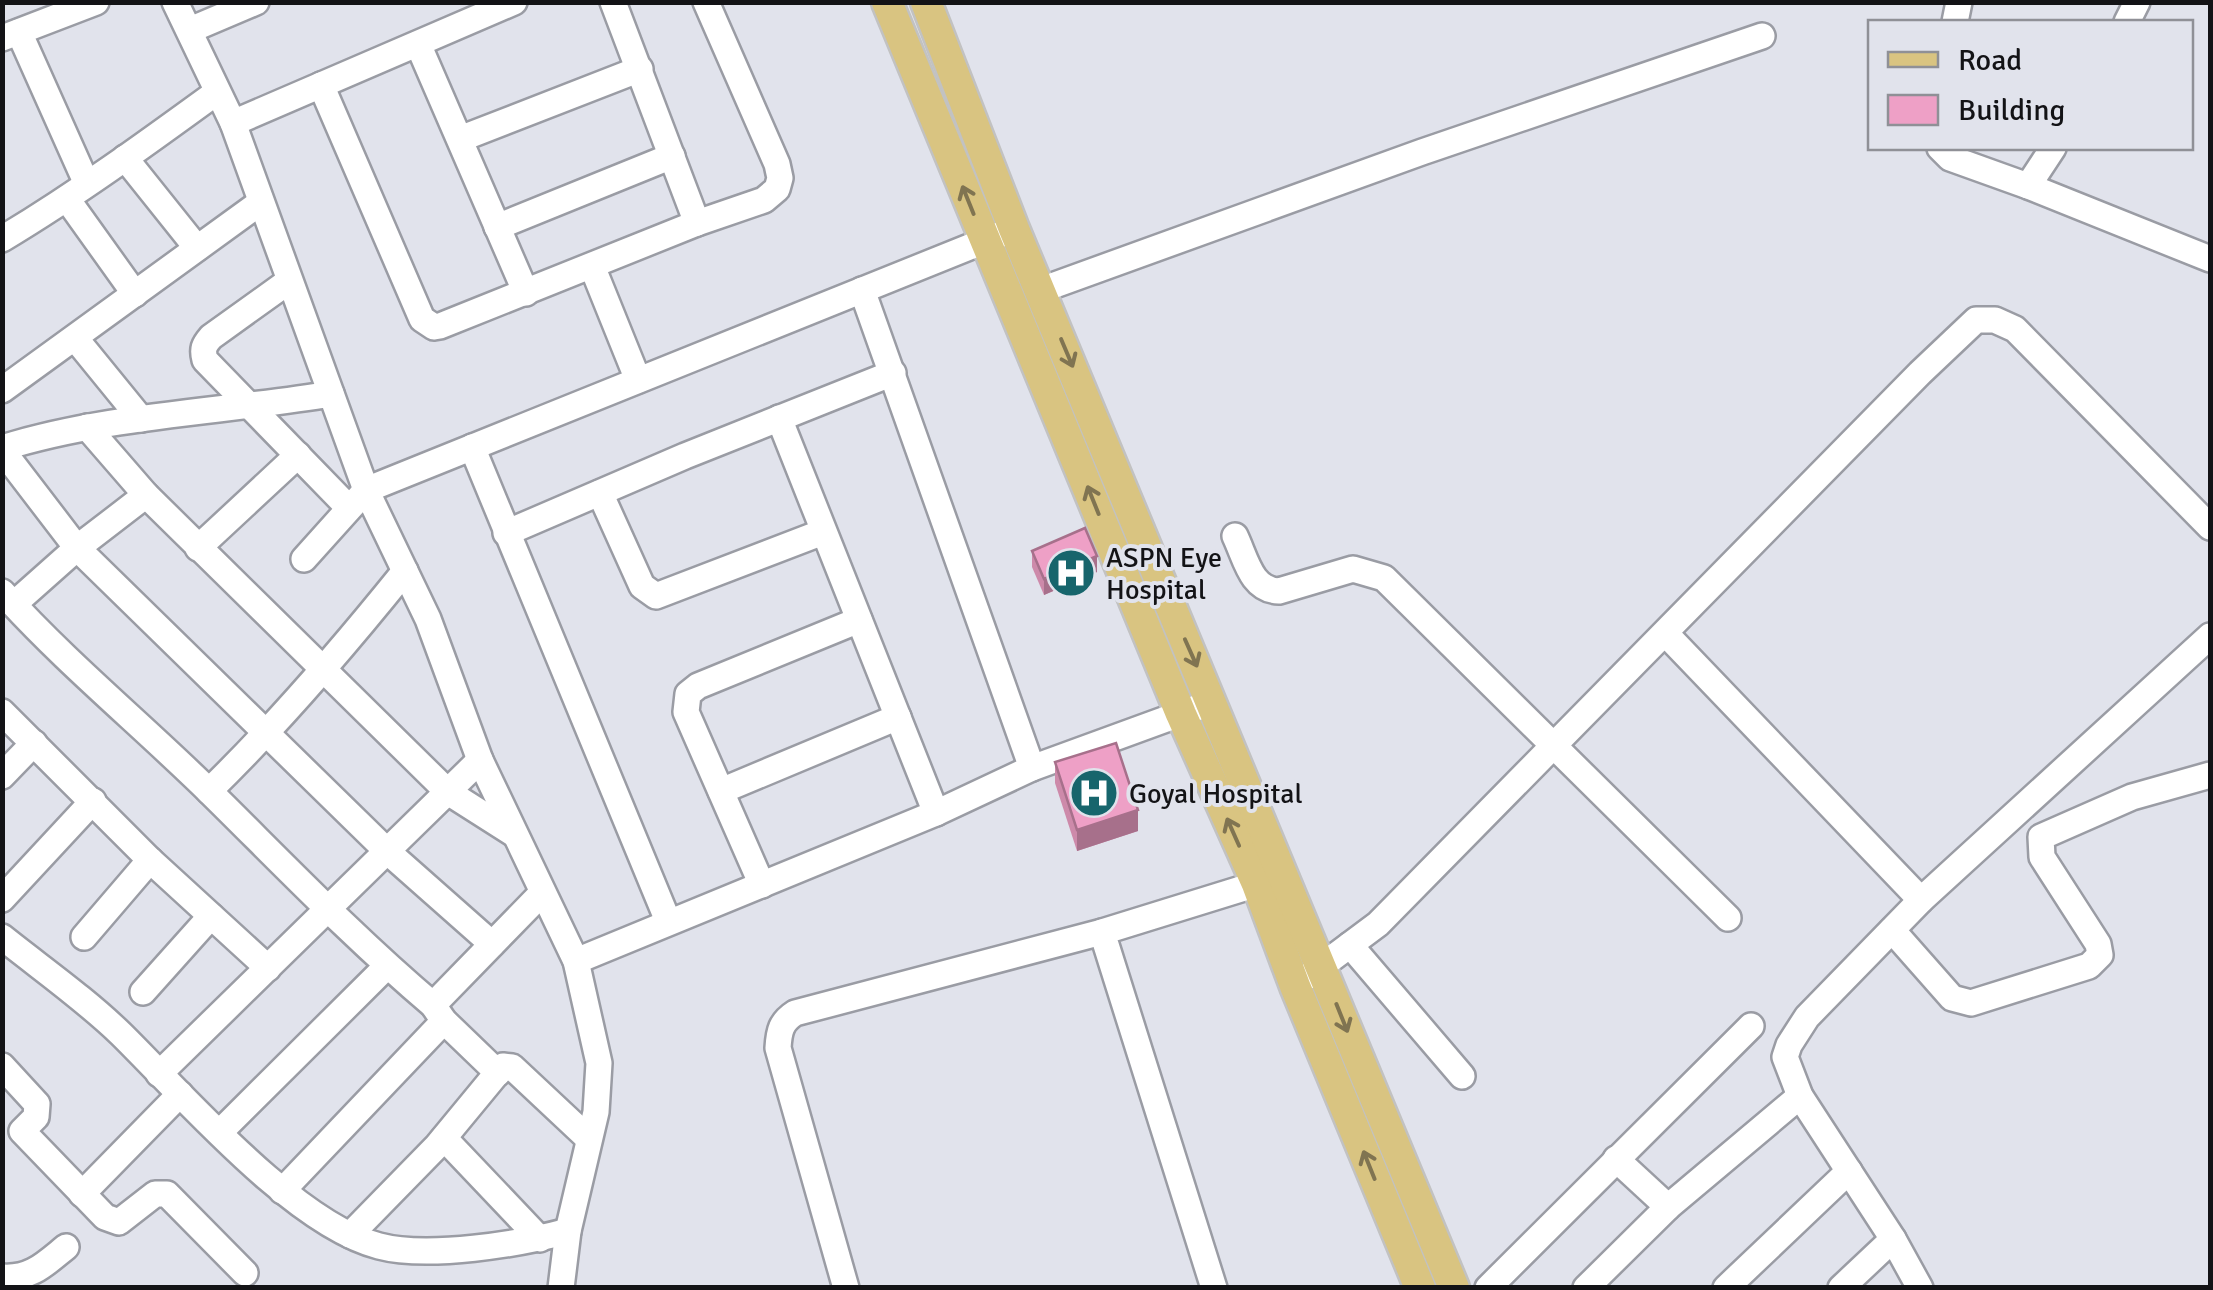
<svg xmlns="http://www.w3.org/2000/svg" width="2213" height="1290" font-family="Signika,sans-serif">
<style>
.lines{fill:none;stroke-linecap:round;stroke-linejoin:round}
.minor-casing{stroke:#9a9ca4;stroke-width:30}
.major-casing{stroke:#c2c2c2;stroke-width:35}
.minor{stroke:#fff;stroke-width:25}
.major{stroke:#d9c481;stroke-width:30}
.wall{fill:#cd8aaa}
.shaded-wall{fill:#a7708b}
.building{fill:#eea0c6;stroke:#a7708b;stroke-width:2.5}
.oneway{stroke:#807451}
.labels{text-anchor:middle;stroke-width:8;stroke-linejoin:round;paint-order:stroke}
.poi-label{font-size:28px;fill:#131316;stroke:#e1e3ec;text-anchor:start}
</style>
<rect width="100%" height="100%" fill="#e1e3ec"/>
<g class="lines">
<!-- minor casing -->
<g class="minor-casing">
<g id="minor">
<path d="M175,2l58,121 133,367 62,129 52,141 96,201 23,102 -3,49 -28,119 -7,57"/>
<path d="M613,2l84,221"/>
<path d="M1955,22l4,-20"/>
<path d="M2127,22l10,-20"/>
<path d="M190,30l66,-28"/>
<path d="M19,32l67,150"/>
<path d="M2,38l94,-36"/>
<path d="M418,44l108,249"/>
<path d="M321,85l101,234 12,8 6,-1 257,-103 67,-23 13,-11 3,-11 -3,-14 -71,-162"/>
<path d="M233,123l281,-121"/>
<path d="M460,139l180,-70"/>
<path d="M1940,148l10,10 78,28 182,73"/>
<path d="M125,158l72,90"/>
<path d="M2028,186l25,-38"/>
<path d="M67,199l68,95"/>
<path d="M497,227l175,-71"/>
<path d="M2,239c75,-45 145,-96 215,-147"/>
<path d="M592,266l46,114"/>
<path d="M289,281l-78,56c-7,8 -9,12 -6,23l143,147"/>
<path d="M862,290l170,478"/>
<path d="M1041,290l381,-138 340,-116"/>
<path d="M75,338l66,81"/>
<path d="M2,390l259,-188"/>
<path d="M779,418l157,395"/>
<path d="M87,427l59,68 302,297 66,42"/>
<path d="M472,447l196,474"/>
<path d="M2,448c106,-33 220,-36 329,-54"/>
<path d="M2,450l75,98 311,304 104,92"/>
<path d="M600,493l42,93 14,10 167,-64"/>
<path d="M506,533l179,-77 208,-83"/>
<path d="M1235,536c11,23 16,54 44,55l74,-22 31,9 344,340"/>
<path d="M198,548l100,-93"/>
<path d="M304,559l62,-69 648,-261"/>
<path d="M2,592c65,72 141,134 210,202 73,72 143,145 221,211l11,16 54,52"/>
<path d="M14,604l63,-56 69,-53"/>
<path d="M1666,634l255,266"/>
<path d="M2,712l148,148 118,108"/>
<path d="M2,776l32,-33"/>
<path d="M209,791c71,-69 134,-143 196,-220"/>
<path d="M721,791l177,-74"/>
<path d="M762,885l-76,-173 2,-18 10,-8 161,-66"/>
<path d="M2,899l91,-98"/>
<path d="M1892,930l60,68 19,5 118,-37 11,-11 -2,-11 -56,-87 -1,-20 91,-40 78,-22"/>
<path d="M2,937c40,32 83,62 119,97 63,62 174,191 258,212 49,13 141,-2 189,-15"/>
<path d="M84,937l66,-77"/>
<path d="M1350,945l112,131"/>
<path d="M576,961l360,-148 96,-45 167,-61"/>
<path d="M1307,977l71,-53 542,-551 56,-53h19l20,9 195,198"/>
<path d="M143,992l68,-76"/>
<path d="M433,1005l109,-112"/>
<path d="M2,1066l35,38 -1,13 -14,14 83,86 14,5 36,-28h12l78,79"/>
<path d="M159,1074l321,-314"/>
<path d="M220,1132l167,-166"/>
<path d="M444,1138l96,101"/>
<path d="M1616,1159l52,48"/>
<path d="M282,1191l162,-170"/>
<path d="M82,1194l98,-100"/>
<path d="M350,1235l87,-89 66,-80 9,1 77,72"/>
<path d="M2,1277c29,2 43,-13 64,-30"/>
<path d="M846,1288l-68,-240c1,-17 3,-26 17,-35l307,-81"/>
<path d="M1214,1288l-112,-356 155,-48"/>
<path d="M1488,1288l263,-262"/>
<path d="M1586,1288l82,-81 132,-111"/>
<path d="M1726,1288l123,-117"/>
<path d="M1841,1288l52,-49"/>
<path d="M1920,1288l-27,-49 -93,-143 -15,-39 4,-12 18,-28 114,-117 289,-264"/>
</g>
</g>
<!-- major casing -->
<g class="major-casing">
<g id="major">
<path d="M887,2l294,712 76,170 38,102 125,302"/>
<path d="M926,2l88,227 440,1059"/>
</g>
</g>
<!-- minor -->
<use href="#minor" class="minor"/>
<!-- major -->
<use href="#major" class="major"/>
</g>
<!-- wall -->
<g class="wall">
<path d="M1032,551l65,21 -53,23 -12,-28z"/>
<path d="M1055,762l83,69 -61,20 -22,-68z"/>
</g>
<!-- shaded-wall -->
<g class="shaded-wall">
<path d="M1097,556v16l-53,23v-16z"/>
<path d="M1138,810v21l-61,20v-21z"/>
</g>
<!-- building -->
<g class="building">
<path d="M1085,528l12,28 -53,23 -12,-28z"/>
<path d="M1116,743l22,67 -61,20 -22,-68z"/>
</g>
<!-- one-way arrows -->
<defs><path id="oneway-shaft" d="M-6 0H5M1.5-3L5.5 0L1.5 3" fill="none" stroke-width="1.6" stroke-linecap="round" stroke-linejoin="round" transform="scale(2.5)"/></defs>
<g class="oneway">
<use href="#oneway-shaft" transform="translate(968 200) rotate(-112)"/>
<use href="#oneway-shaft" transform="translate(1067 353) rotate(67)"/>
<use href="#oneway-shaft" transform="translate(1093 500) rotate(-112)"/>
<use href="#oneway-shaft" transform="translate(1191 653) rotate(66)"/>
<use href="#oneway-shaft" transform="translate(1233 832) rotate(-114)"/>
<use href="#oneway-shaft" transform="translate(1342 1018) rotate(68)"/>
<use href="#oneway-shaft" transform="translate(1369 1165) rotate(-112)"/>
</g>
<!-- icons -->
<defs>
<g id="hospital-disc" transform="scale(2.5)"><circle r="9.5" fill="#17656c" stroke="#e1e3ec"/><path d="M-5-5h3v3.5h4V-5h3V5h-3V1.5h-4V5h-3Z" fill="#fff"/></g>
</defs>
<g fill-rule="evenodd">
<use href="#hospital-disc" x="1071" y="573"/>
<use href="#hospital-disc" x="1094" y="793"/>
</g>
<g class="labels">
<!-- poi labels -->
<g class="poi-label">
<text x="1106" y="567">ASPN Eye<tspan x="1106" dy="32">Hospital</tspan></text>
<text x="1129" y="803">Goyal Hospital</text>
</g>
</g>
<!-- border -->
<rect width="2213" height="1290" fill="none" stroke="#131316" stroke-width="10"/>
<!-- legend -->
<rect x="1868" y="20" width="325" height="130" fill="#e1e3ec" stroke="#8f9096" stroke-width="2.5"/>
<rect x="1888" y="52" width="50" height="15" fill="#d9c481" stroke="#8f9096" stroke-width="2.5"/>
<text x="1958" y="70" font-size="30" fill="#131316">Road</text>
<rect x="1888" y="95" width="50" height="30" fill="#eea0c6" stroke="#8f9096" stroke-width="2.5"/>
<text x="1958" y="120" font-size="30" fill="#131316">Building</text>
</svg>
